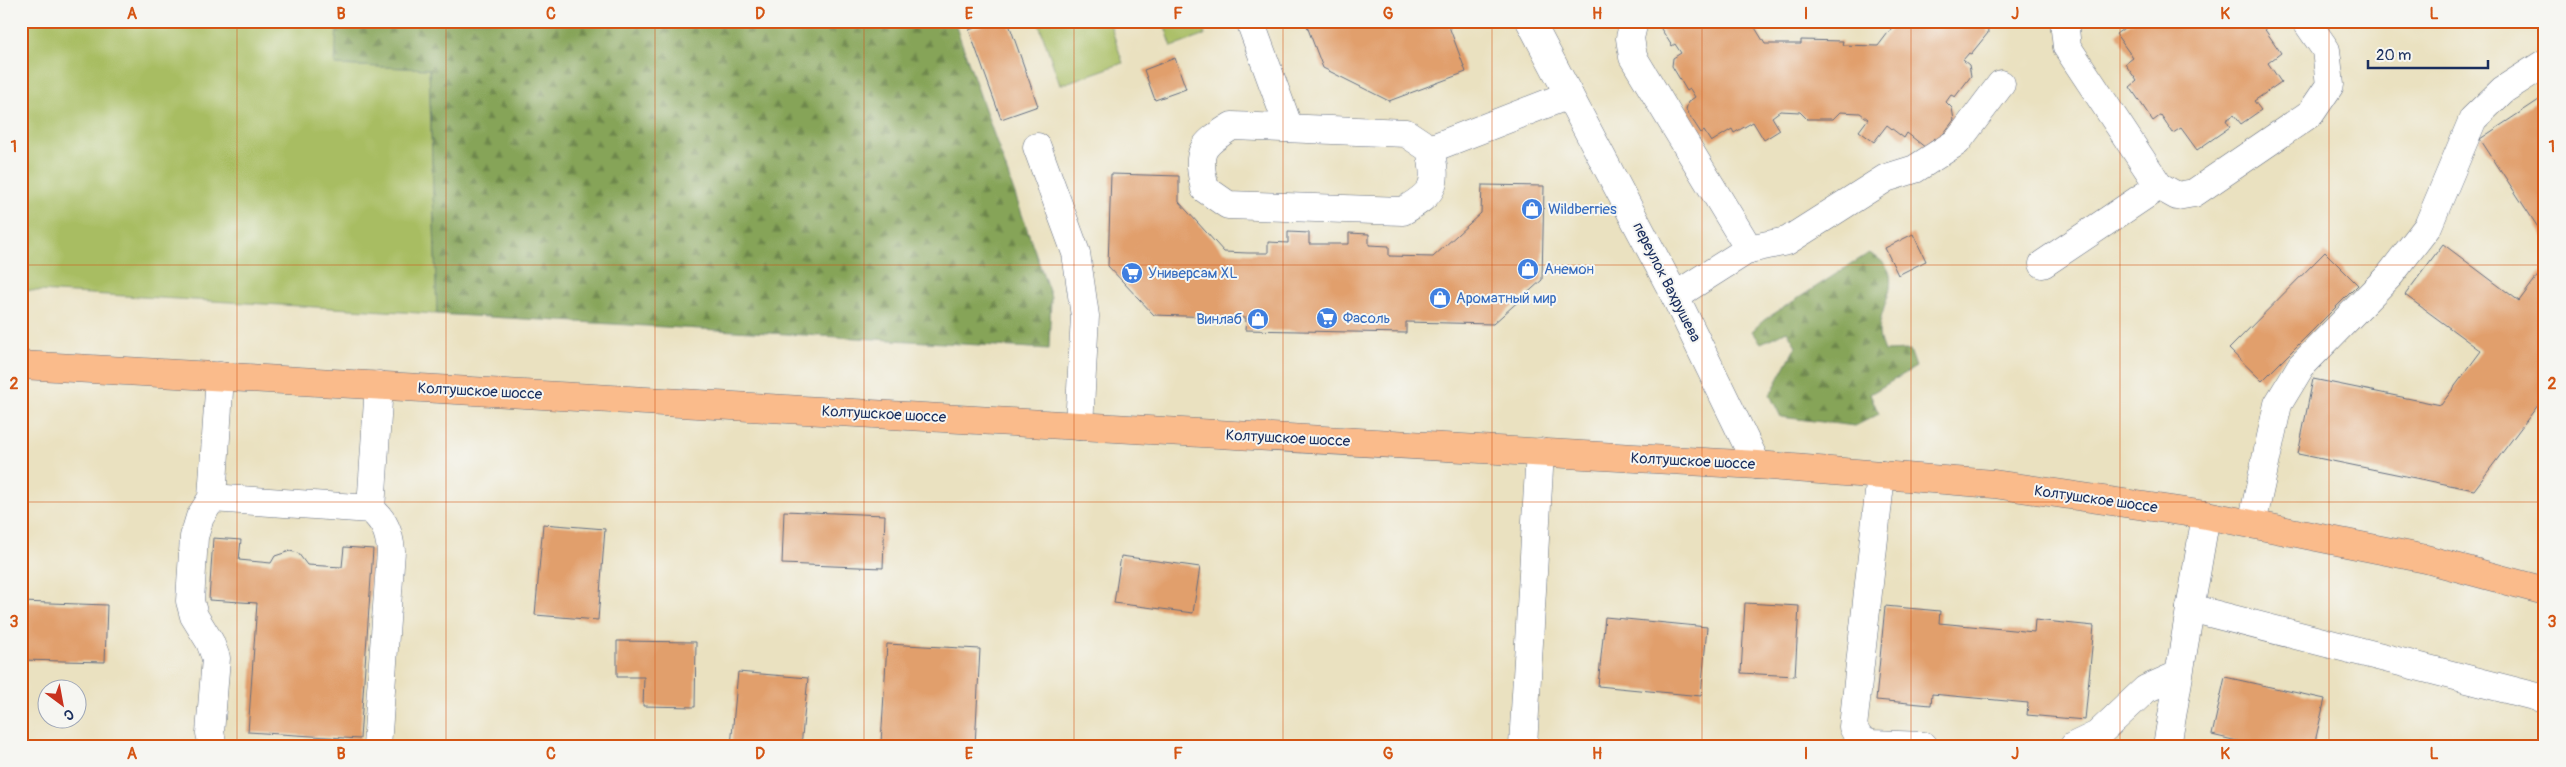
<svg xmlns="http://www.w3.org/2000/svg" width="2566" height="767" font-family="Pangolin,sans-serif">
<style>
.green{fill:#a8bd62;stroke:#627660}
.forest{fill:url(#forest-firs);stroke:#506a5b}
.building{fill:#e19f6c}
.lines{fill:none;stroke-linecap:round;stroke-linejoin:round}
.minor-casing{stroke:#636d80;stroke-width:29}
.major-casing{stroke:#636d80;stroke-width:29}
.minor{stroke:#fff;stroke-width:28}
.major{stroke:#fabb8b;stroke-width:28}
.grid{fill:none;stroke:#d45514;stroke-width:1;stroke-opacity:0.55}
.labels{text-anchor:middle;stroke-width:4;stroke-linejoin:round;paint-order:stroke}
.shop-label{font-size:15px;fill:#366cbe;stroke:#f6f6f2;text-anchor:start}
.street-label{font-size:15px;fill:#1b2f5e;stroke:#f6f6f2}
.neatline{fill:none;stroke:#d45514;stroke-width:2}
.grid-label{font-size:16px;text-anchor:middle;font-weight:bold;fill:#d45514}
</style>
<defs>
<pattern id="forest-firs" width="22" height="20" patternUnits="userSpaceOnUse" patternTransform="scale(1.25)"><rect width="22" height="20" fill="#86a458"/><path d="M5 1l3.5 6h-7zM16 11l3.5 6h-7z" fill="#6d864c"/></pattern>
</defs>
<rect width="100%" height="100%" fill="#f6f6f2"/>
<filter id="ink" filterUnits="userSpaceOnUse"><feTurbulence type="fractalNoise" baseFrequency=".02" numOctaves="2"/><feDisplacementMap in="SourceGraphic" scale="10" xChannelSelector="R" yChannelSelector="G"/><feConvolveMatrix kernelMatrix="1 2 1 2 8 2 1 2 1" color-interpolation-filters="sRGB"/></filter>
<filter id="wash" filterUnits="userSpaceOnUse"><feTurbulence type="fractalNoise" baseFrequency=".0096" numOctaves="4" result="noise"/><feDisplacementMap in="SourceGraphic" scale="20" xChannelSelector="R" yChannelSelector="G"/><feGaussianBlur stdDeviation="1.12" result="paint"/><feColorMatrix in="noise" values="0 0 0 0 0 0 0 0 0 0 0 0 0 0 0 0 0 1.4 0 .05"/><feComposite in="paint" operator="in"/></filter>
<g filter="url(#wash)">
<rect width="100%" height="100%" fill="#eae1c0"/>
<!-- green -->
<g class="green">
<path d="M21,21h316l-1,44 93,4 8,245 -416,-24z"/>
<path d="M1038,21h71l14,42 -63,22z"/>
<path d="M1163,21h37l5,14 -33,12z"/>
</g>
<!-- forest -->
<g class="forest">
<path d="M337,21h617l97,276 -2,52 -612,-35 -8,-245 -94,-4z"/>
<path d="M1869,253c41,20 11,48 10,79 0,6 3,14 5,19l26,-1 6,17 -46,27 9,20 -24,12 -74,-9 -11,-22 26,-49 -9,-15 -26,12 -9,-12 12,-11z"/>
</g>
<g id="blocks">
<!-- building -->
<g class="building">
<path d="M994,21h14l30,85 -37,13 -32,-89z"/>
<path d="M1305,21h115l6,3 8,-3h13l19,51 -77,29 -66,-33z"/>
<path d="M1656,21h95l14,23h36v-4l42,1 -1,4 36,1 19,-25h87l3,2 1,10 -17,21 -2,-1 -6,7 6,5 2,11 -16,21 -4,-2 -5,7 6,6 2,12 -16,21 -4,-3 -8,10 -19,-15 -3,5 -17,-13 -13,17 -15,-11 9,-12 -8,-6 -20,-1 -7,7h-26l-7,-7 -20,-1 -8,6 8,13 -16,10 -11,-18 -19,11 -2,-4 -21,13 -7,-11 -3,2 -15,-23 2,-8 7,-5 -5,-8 -3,2 -15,-25 1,-8 8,-5 -6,-9 -3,2z"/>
<path d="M2134,21h125l22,32 -13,10 13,19 -27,19 7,9 -20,14 -7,-9 -8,5 4,7 -33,23 -16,-22 -8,5 -12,-18 -8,6 -23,-34 7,-6 -12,-17 8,-6 -17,-24z"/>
<path d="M1175,58l11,31 -31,11 -11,-30z"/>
<path d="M2545,96v142l-65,-99z"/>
<path d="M1111,174l68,2v26l45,50 24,1h20v-11l20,1v-11l21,1v11h40v-11l20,1v11l20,1v10l44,1 48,-44 1,-28 62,1 -2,94 -49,44 -87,-2v11l-161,-3 1,-12 -92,-3 -46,-49z"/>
<path d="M1913,234l13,27 -28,14 -13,-27z"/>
<path d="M2443,244l76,57 26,-35v130l-71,94 -176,-36 15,-75 128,26 40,-54 -76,-56z"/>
<path d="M2325,252l33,33 -96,96 -33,-32z"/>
<path d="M784,511l101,4 -2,53 -101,-4z"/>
<path d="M543,524l62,5 -7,91 -63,-5z"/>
<path d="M213,538l28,2 -2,20 32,3 4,-7 15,-5 8,2 9,12 35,2 2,-20 29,2 -13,190 -112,-7 9,-129 -48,-3z"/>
<path d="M1121,556l79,11 -7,46 -79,-10z"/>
<path d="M21,602l86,3 -2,57 -84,-2z"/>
<path d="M1745,603l54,3 -4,70 -54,-3z"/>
<path d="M1885,606l55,5 -1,12 95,9 1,-12 59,6 -9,94 -58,-5 1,-12 -96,-9 -1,11 -55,-5z"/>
<path d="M1605,617l102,10 -6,69 -103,-10z"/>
<path d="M617,641l79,1 -1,65 -52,-1 1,-29h-27z"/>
<path d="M887,644l93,5 -5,97 -94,-3z"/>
<path d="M738,672l70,6 -7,68h-70z"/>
<path d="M2225,677l100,22 -11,47h-56l-46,-11z"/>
</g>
</g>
</g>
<g filter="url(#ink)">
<use href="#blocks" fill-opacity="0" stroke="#636d80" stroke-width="1"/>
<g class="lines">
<!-- minor casing -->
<g class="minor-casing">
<g id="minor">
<path d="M1250,21l39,107"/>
<path d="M1530,21l145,275 82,169"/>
<path d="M1634,21l-4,17 3,19 116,192"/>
<path d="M2064,21l3,26 92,139 18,10 17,-3 117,-80 19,-28 -4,-35 -20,-29"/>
<path d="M1232,126l174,7 24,16c8,37 5,43 -27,62l-175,-6 -23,-16c-9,-38 -5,-43 27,-63z"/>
<path d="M1037,147l39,106 9,63 -6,110"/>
<path d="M1430,149l139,-54"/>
<path d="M2043,264l116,-78"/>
<path d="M1675,296l74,-47 38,-8 99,-63 29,-9 42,-27 44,-58"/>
<path d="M1881,475l-28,252 7,13 12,4 52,2"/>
<path d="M212,498l159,11"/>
<path d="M2252,524l26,-120 23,-38 89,-91 38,-49 45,-107 30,-29 42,-27"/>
<path d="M2190,608l355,91"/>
<path d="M213,746l-3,-13 6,-75 -6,-16 -16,-26 -4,-15 4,-64 6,-20 12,-19 8,-122"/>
<path d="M377,746l14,-195c-2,-19 -6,-29 -20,-42l8,-124"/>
<path d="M1523,746l17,-294"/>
<path d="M2074,746l23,-11 49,-46 32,-14"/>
<path d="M2167,746l39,-231"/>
</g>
</g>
<!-- major casing -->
<g class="major-casing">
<path id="major" d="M21,365l1736,100 237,19 212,31 220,44 119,32"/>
</g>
<!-- minor -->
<use href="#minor" class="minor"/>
<!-- major -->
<use href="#major" class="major"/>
</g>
</g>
<!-- grid -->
<path class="grid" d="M237,21v725M446,21v725M655,21v725M864,21v725M1074,21v725M1283,21v725M1492,21v725M1702,21v725M1911,21v725M2120,21v725M2329,21v725M21,265h2524M21,502h2524"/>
<!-- icons -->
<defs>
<g id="shop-disc" transform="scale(1.125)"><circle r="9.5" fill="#3f7fe0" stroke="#f6f6f2"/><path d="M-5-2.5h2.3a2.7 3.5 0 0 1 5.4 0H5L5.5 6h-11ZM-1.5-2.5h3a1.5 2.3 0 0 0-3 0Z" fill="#fff"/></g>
<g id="supermarket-disc" transform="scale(1.125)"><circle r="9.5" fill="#3f7fe0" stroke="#f6f6f2"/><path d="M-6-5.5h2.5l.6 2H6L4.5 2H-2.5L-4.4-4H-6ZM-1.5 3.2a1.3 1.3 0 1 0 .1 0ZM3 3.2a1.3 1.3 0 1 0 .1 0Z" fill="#fff"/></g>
</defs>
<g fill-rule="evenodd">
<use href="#shop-disc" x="1532" y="209"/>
<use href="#shop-disc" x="1528" y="269"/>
<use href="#supermarket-disc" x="1132" y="273"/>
<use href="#shop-disc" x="1440" y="298"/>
<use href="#supermarket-disc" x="1327" y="318"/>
<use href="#shop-disc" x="1258" y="319"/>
</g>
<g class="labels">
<!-- shop labels -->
<g class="shop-label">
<text x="1548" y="214">Wildberries</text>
<text x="1544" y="274">Анемон</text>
<text x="1148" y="278">Универсам XL</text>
<text x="1456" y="303">Ароматный мир</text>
<text x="1343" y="323">Фасоль</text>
<text x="1242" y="324" text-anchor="end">Винлаб</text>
</g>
<!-- street labels -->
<g class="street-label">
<text transform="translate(1667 282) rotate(63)" y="5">переулок Вахрушева</text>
<text transform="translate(480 391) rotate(3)" y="5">Колтушское шоссе</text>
<text transform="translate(884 414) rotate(3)" y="5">Колтушское шоссе</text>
<text transform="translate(1288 438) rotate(3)" y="5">Колтушское шоссе</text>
<text transform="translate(1693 461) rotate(3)" y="5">Колтушское шоссе</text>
<text transform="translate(2096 499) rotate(8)" y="5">Колтушское шоссе</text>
</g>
</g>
<!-- margin -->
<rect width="2566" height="767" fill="none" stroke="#f6f6f2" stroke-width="55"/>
<!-- north arrow -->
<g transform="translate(62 704) rotate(148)"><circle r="24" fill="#f6f6f2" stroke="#9ea6b7"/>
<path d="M0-4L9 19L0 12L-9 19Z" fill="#c8321e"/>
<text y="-8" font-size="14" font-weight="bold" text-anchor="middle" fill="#1b2f5e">С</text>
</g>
<!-- scale -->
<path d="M2368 60v8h120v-8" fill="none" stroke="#1b2f5e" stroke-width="2.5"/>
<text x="2376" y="60" font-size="15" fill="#1b2f5e" stroke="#f6f6f2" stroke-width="4" paint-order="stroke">20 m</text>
<rect x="28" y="28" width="2510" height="712" class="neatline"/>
<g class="grid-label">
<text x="132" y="19">A</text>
<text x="341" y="19">B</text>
<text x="551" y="19">C</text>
<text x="760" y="19">D</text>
<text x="969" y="19">E</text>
<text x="1178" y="19">F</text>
<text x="1388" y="19">G</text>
<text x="1597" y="19">H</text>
<text x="1806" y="19">I</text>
<text x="2015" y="19">J</text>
<text x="2225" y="19">K</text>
<text x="2434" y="19">L</text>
<text x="14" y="152">1</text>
<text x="2552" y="152">1</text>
<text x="14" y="389">2</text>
<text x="2552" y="389">2</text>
<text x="14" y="627">3</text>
<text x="2552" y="627">3</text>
<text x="132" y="759">A</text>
<text x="341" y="759">B</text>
<text x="551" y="759">C</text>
<text x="760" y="759">D</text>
<text x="969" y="759">E</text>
<text x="1178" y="759">F</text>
<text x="1388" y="759">G</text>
<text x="1597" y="759">H</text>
<text x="1806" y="759">I</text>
<text x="2015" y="759">J</text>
<text x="2225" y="759">K</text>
<text x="2434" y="759">L</text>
</g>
</svg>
